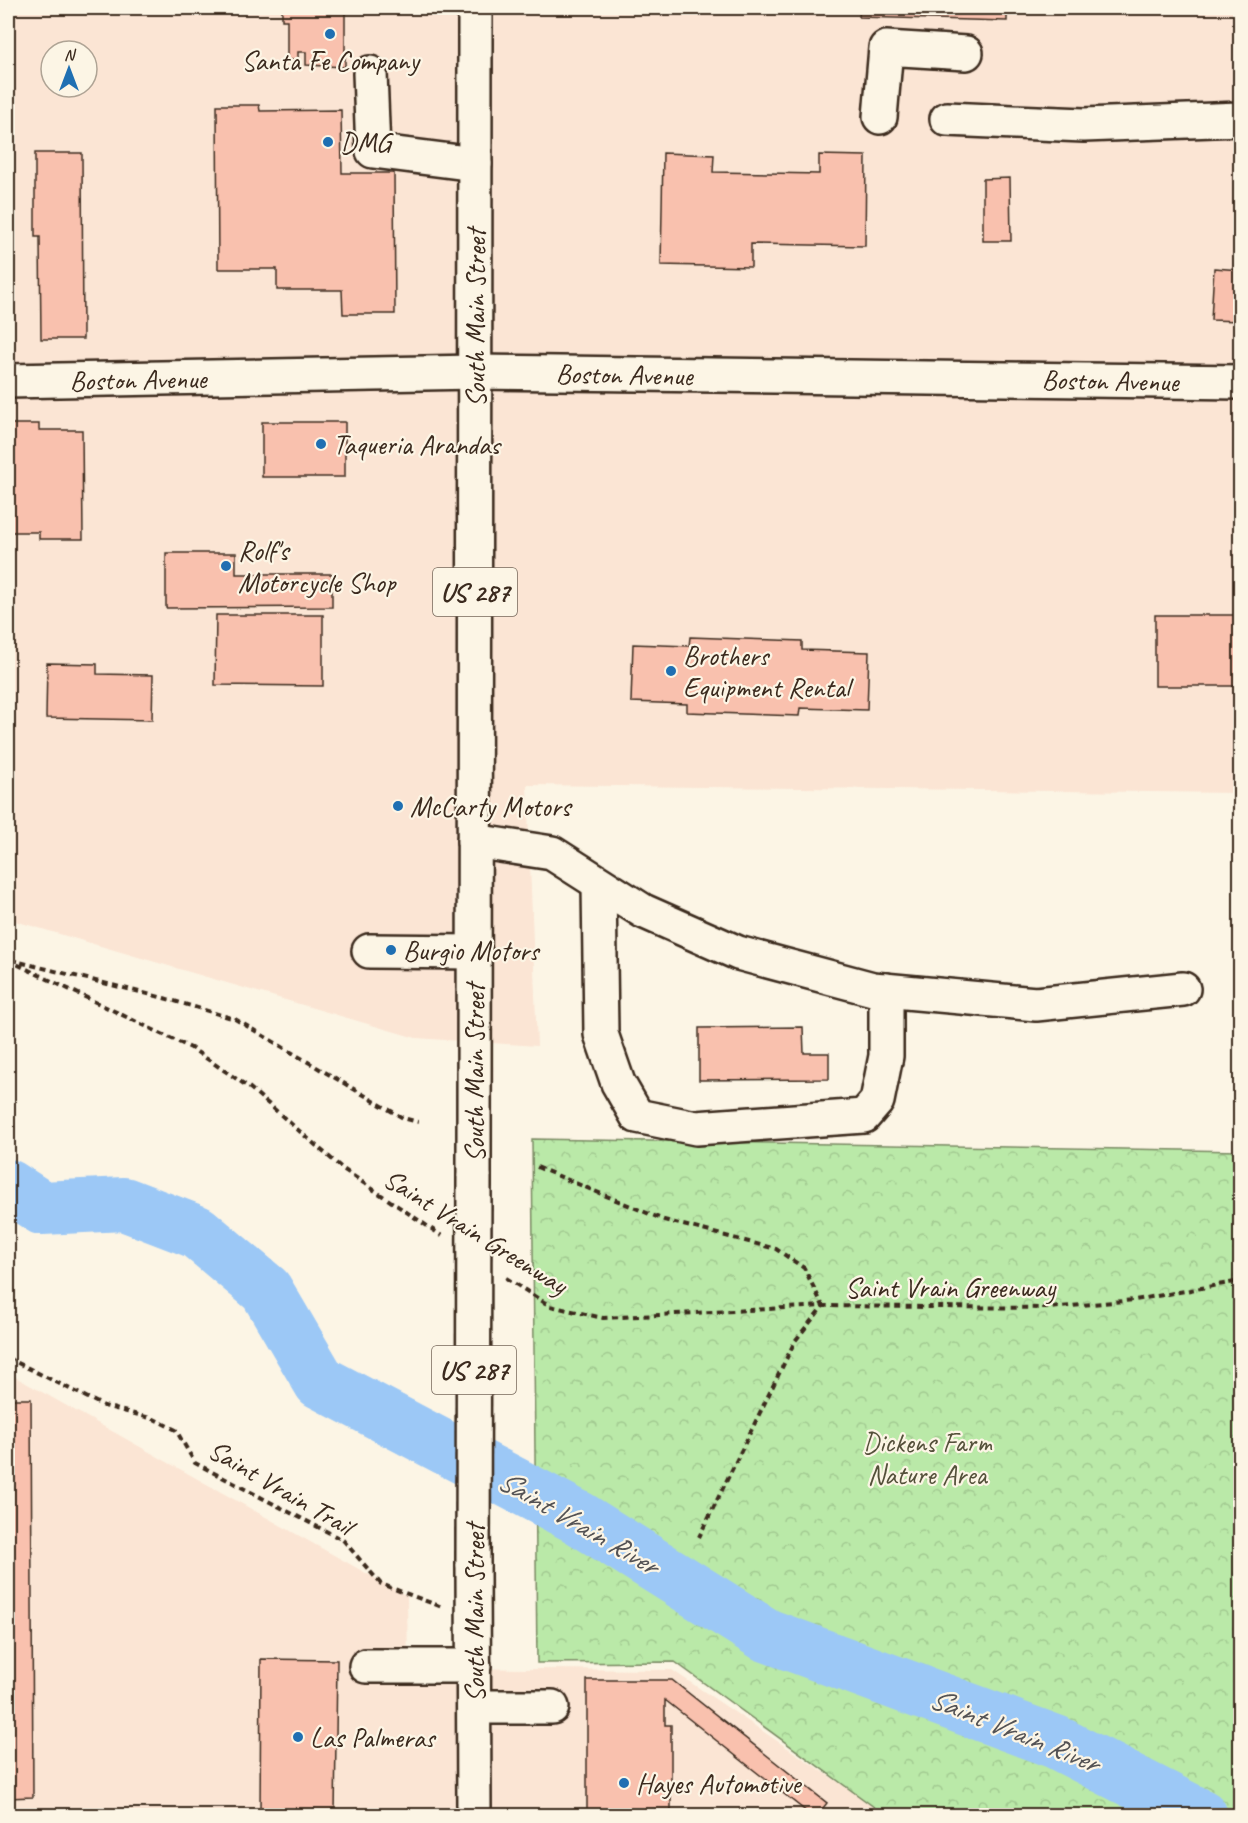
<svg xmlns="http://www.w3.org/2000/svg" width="1248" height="1823" font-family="Caveat,sans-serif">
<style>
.built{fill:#fbe5d4;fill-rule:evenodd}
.park{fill:url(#park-crowns);stroke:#7a8a63;stroke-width:1.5}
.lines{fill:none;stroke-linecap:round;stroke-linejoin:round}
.river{stroke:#9cc8f6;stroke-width:54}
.building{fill:#f9c1ae;stroke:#3b2a1e;stroke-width:1.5}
.minor-casing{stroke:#3b2a1e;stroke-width:38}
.highway-casing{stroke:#3b2a1e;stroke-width:38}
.path{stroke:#3b2a1e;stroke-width:4;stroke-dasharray:6 4.5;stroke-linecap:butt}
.minor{stroke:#fcf5e5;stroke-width:33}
.highway{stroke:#fcf5e5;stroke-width:33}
.highway-bridge-casing{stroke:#3b2a1e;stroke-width:38;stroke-linecap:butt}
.highway-bridge{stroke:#fcf5e5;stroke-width:33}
.poi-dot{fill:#1f6fb2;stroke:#fcf5e5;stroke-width:2}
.labels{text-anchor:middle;stroke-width:4.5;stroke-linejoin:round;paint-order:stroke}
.shield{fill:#fcf5e5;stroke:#75675a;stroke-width:1.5}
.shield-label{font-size:27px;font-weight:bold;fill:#3b2a1e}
.poi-label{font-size:28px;fill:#3b2a1e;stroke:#fcf5e5;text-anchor:start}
.street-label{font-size:28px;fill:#3b2a1e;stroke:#fcf5e5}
.park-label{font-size:28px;fill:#54503a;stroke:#fcf5e5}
.water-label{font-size:30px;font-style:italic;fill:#535254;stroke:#fcf5e5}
</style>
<defs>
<pattern id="park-crowns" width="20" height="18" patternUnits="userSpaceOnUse" patternTransform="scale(1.5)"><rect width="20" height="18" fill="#bae9a8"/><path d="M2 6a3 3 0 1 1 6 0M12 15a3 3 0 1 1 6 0" fill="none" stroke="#a1c890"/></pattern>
</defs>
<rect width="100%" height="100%" fill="#fcf5e5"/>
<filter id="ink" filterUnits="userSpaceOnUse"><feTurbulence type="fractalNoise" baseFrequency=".0167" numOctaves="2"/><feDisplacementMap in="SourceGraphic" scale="12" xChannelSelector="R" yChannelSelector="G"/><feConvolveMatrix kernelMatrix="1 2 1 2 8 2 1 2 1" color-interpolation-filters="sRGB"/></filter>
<g filter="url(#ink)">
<!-- built -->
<g class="built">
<path d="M8,8h1232v785l-713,-8 10,261 -121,-8 -408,-119zM51,51h36v36h-36z"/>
<path d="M8,1373l399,223 1,72 264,2 215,145h-879z"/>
</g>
<!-- park -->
<path class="park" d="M532,1139l708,12v664h-355l-210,-153 -138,1z"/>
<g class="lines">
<!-- river -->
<path class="river" d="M8,1186l34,22 82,-4 73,28 69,58 54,92 259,136 187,117 290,107 145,74"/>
</g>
<!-- building -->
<g class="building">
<path d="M287,8h58v59l-39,-2v-13h-8v8h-11v-40h-5v-11z"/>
<path d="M860,8h147v13l-148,-4z"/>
<path d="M217,105h42l1,6 81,-1 1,63h52l1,141h-52l-1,-24h-65v-21h-59z"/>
<path d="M35,153h47l1,186h-42l-1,-102h-5z"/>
<path d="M663,153l51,2 -1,17 106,2v-19l47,1 -1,90 -114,-2v23l-90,-2z"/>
<path d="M1010,178l1,63h-28v-62z"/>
<path d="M1214,268l26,2v51l-29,-1z"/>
<rect x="262" y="422" width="83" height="55"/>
<path d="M8,424h31v6h43l1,109h-44v-7h-31z"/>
<path d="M166,553h70v21h96v33l-166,1z"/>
<path d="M216,615h107v71l-108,-1z"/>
<rect x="1155" y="615" width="85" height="71"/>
<path d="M690,637l112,4v9l67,2 -2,58 -67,-2 -1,8 -112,-4v-8l-56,-2 2,-58 56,2z"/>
<path d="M47,663l50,1v10l56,1 -1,45 -106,-2z"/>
<path d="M803,1027l1,26h25v26l-130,1v-52z"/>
<path d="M8,1399h23l2,398 -25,1z"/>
<path d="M261,1659l76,1 -2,155h-75z"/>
<path d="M587,1680h85l155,123 -10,13h-5l-147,-116v25h6v91h-84z"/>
</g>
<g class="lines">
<!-- minor casing -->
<g class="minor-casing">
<g id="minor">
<path d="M370,73l3,78 102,13"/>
<path d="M880,117l6,-69 80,5"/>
<path d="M947,119l137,6 156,-6"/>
<path d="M8,381l467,-9 765,10"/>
<path d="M474,841l78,12 91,58 95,42 135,36 163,15 147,-15"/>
<path d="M599,884l2,150 17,49 19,33 59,12 168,-12 13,-15 9,-45v-66"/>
<path d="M369,951l106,1"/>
<path d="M366,1666h108"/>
<path d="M474,1707h78"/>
</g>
</g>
<!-- highway casing -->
<g class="highway-casing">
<g id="highway">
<path d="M474,1177l1,-1169"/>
<path d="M473,1564l1,252"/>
</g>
</g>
<!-- path -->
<g class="path">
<path d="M8,960l183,88 59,40 93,81 99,67"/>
<path d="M11,960l153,38 71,21 168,99 15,4"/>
<path d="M537,1167l127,53 112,29 28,19 19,38 -28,35 -96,196"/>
<path d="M506,1278l44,28 53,12 220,-12 226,2 86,-8 105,-19"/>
<path d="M8,1358l96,48 50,13 22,11 19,33 148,77 38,44 61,23"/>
</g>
<!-- minor -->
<use href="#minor" class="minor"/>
<!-- highway -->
<use href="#highway" class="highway"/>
<!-- highway-bridge casing -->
<g class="highway-bridge-casing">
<path id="highway-bridge" d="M473,1564l1,-387"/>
</g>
<!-- highway-bridge -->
<use href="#highway-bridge" class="highway-bridge"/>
</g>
</g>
<!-- markers -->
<g class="poi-dot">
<circle cx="330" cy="34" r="6"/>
<circle cx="328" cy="142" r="6"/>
<circle cx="321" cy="444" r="6"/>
<circle cx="226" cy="566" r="6"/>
<circle cx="671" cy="671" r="6"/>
<circle cx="398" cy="806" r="6"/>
<circle cx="391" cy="950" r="6"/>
<circle cx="298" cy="1737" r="6"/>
<circle cx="624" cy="1783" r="6"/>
</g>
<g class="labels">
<!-- shield labels -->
<g class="shield">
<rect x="433" y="568" width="84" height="48" rx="4.5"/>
<rect x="432" y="1346" width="84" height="48" rx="4.5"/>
</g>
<g class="shield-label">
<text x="475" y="601">US 287</text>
<text x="474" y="1379">US 287</text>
</g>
<!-- poi labels -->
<g class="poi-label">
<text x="330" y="70" text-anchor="middle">Santa Fe Company</text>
<text x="340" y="152">DMG</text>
<text x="333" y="454">Taqueria Arandas</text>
<text x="238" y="560">Rolf's<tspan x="238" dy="32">Motorcycle Shop</tspan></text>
<text x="683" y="665">Brothers<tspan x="683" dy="32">Equipment Rental</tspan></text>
<text x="410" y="816">McCarty Motors</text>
<text x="403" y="960">Burgio Motors</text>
<text x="310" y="1747">Las Palmeras</text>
<text x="636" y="1793">Hayes Automotive</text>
</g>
<!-- street labels -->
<g class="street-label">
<text transform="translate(475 318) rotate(-90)" y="10">South Main Street</text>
<text transform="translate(624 374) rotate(1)" y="10">Boston Avenue</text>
<text transform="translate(138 379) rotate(-1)" y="10">Boston Avenue</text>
<text transform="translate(1110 380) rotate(1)" y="10">Boston Avenue</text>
<text transform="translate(474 1073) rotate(-90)" y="10">South Main Street</text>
<text transform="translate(476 1231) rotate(32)" y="10">Saint Vrain Greenway</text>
<text x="950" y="1297">Saint Vrain Greenway</text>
<text transform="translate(281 1487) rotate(30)" y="10">Saint Vrain Trail</text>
<text transform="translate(474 1613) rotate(-90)" y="10">South Main Street</text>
</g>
<!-- park labels -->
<g class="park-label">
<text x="927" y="1452">Dickens Farm<tspan x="927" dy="32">Nature Area</tspan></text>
</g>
<!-- water labels -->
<g class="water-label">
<text transform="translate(578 1522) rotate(30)" y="10">Saint Vrain River</text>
<text transform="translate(1014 1730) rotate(22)" y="10">Saint Vrain River</text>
</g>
</g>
<!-- margin -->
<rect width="1248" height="1823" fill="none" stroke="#fcf5e5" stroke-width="30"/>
<rect x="15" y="15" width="1218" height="1793" fill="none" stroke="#3b2a1e" stroke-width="2" filter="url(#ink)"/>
<!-- north arrow -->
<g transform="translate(69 69)"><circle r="28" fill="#fcf5e5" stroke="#afa495" stroke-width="1.5"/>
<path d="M0-4.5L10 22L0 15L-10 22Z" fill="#1f6fb2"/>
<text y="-9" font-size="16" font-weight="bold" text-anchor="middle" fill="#3b2a1e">N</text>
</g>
</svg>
